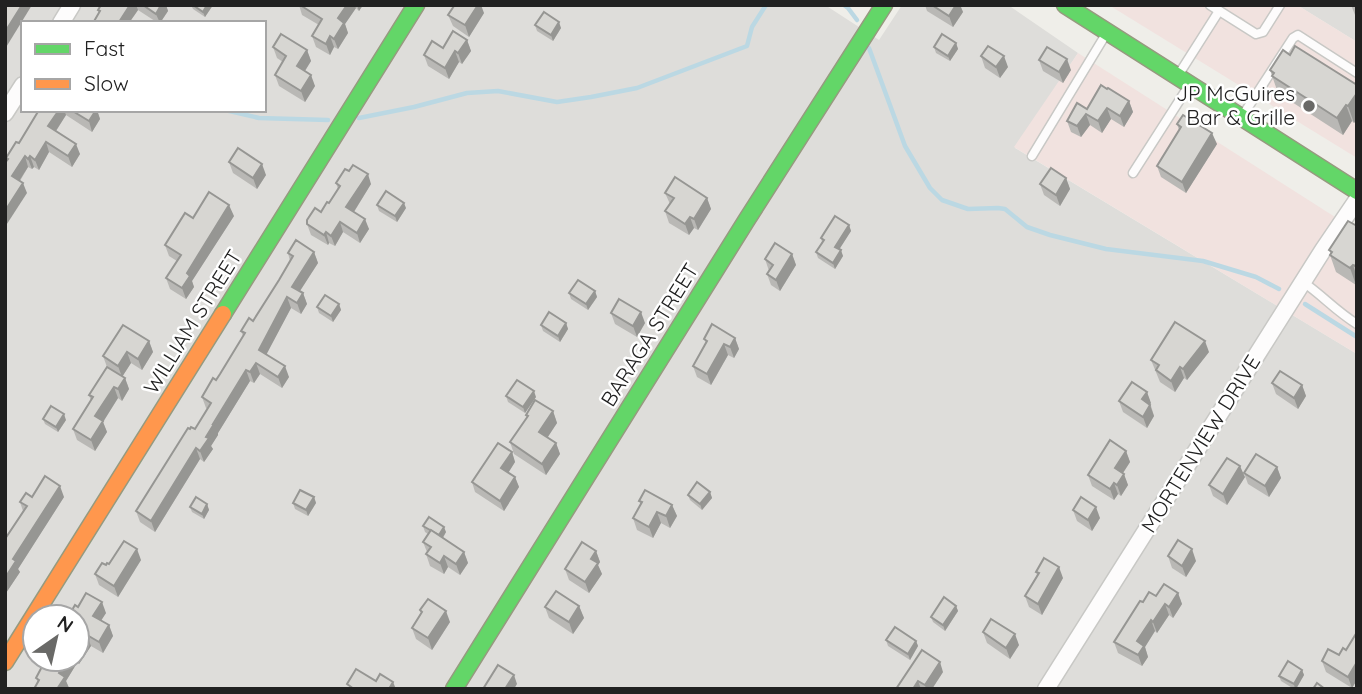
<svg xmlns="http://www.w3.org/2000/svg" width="1362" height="694" font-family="Quicksand,sans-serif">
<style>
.residential{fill:#deddda;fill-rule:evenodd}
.commercial{fill:#f1e2df}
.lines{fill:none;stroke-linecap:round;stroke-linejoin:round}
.stream{stroke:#bbd8e3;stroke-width:4.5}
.lane-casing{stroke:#c8c8c5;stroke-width:11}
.street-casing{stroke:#c8c8c5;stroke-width:19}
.fast-casing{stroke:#969a7f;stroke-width:19}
.slow-casing{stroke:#969a7f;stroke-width:19}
.lane{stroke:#fdfcfc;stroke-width:8}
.street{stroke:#fdfcfc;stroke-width:16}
.fast{stroke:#63d668;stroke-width:16}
.slow{stroke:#ff974d;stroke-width:16}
.wall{fill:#b9b8b5}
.shaded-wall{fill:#969693}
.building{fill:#d7d6d2;stroke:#969693;stroke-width:2}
.poi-dot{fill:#696967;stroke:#fff;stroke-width:2.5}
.labels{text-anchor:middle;stroke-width:5;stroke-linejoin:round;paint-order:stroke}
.poi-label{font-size:21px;fill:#212121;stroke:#fff;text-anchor:end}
.street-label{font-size:21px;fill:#212121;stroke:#fff}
</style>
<rect width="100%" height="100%" fill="#efeee9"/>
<!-- residential -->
<g class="residential">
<path d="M5,5h820l54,35 23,-35h106l70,48 -63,95 342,206v335h-1352zM23,23h241v87h-241zM35,617h42v42h-42z"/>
<path d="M1297,5h60v37z"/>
</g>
<!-- commercial -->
<g class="commercial">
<path d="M1113,5h184l60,37v116l-245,-151z"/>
<path d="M1078,53l279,178v123l-343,-207z"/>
</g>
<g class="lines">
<!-- stream -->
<g class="stream">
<path d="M844,5l4,3 9,12"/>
<path d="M869,48l36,98 25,42 12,12 26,9 30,-1 7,1 22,18 23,8 56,14 97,12 53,16 23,12"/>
<path d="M225,110l34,8 69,2"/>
<path d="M359,118l55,-11 53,-14 31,-2 59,11 34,-5 46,-9 110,-42 5,-19 14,-22"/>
<path d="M1305,304l52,33"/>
</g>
<!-- lane casing -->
<g class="lane-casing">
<g id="lane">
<path d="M1210,5l46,29 7,-2 17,-27"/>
<path d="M1179,74l40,-63"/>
<path d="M1243,115l50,-77 5,-3 59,38"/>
<path d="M1032,156l74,-122"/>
<path d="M1133,173l55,-86"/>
<path d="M1303,282c19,13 34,30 54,42"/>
</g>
</g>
<!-- street casing -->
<g class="street-casing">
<g id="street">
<path d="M61,23l11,-18"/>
<path d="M5,113l18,-28"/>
<path d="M1046,689l277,-439 34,-50"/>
</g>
</g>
<!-- fast casing -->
<g class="fast-casing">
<g id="fast">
<path d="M1065,5l292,186"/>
<path d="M223,314l193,-309"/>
<path d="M454,689l292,-468 138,-216"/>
</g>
</g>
<!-- slow casing -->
<g class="slow-casing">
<path id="slow" d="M5,662l218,-348"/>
</g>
<!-- lane -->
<use href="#lane" class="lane"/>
<!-- street -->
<use href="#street" class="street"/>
<!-- fast -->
<use href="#fast" class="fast"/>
<!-- slow -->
<use href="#slow" class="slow"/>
</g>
<!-- wall -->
<g class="wall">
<path d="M101,5h65l2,6 -8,12h-2l-20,-13 -9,13h-36l6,-10 -1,-3z"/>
<path d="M191,5h22l-8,12 -12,-8z"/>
<path d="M299,5l29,1v-1h35l-4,6 -3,-3 -11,16 3,9 -10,16 -4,-2 -4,8 -14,-8 -4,-11 7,-11 -17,-10z"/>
<path d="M452,5l32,8 -15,24 -16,-11 -5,-11 5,-7z"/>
<path d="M925,5h35l3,7 -10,15 -26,-16z"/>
<path d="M1351,5h6v12l-2,-2z"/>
<path d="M535,25l26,3 -8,13 -16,-10z"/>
<path d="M467,40l4,11 -9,13 -3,-2 -10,17 -21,-13 -4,-11z"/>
<path d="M956,43l2,6 -8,12 -14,-8 -2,-6z"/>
<path d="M273,47l34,3 4,11 -6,10 10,15 -10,16 -26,-16 -4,-11 8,-13 -6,-4z"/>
<path d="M1290,55l67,30v34l-3,4 -2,-2 -9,14 -65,-42 -8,-23z"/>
<path d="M981,56l27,11 -8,11 -15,-10z"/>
<path d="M1039,60l32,10 -8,13 -20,-12z"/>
<path d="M1129,101l4,11 -9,15 -13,-8 -9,14 -12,-8 -9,12 -10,-5 -4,-11 20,-12z"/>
<path d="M39,110h58l3,9 -8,13 -26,-17 -10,16 24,23 -8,13 -23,-15 -10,18 -5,-3 -2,2 -4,-2 -8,14 7,12 -21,-35 13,-15z"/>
<path d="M1177,124l40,20 -31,49 -25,-16 -4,-11 22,-36z"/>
<path d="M229,162l37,13 -9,14 -24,-16z"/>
<path d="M1066,178l4,11 -10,17 -16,-11 -4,-11z"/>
<path d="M336,183l35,1 -17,28 15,17 -9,14 -17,-11 -8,14 -6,-3 -1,2 -17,-10 -4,-11 22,-21 9,-14z"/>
<path d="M665,193l42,5 4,11 -13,21 -4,-2 -5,7 -20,-12 -4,-12 5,-7z"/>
<path d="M377,205l29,3 -9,14 -18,-11z"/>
<path d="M234,216l-42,65 2,6 -8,12 -16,-10 -4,-11 11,-17 -8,-5 -4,-11 28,-27z"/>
<path d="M849,225l2,6 -12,18 4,7 -8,13 -17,-11 -2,-6 6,-10 -1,-4z"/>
<path d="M1357,226l-1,59 -20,-13 -6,-17 1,-1 -2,-4z"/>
<path d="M314,252l4,11 -18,28 3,2 4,11 -6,10 -10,-6 -25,46 23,23 -7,11 -22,-14 -6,9 -4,-2 -32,52v2l-7,11 2,3 -9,13 -4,-3 -45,73 -15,-10 -4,-11 54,-82h5l12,-20 -1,-1 -4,-11 18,-23 23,-38 -2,-5 12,-10 26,-41 11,-19 -2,-8z"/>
<path d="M792,254l4,11 -16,26 -9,-6 -4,-11 2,-3 -4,-12z"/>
<path d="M595,291l2,6 -9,13 -17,-11 -2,-6z"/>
<path d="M339,304l2,6 -8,12 -14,-9 -2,-6z"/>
<path d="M611,313l34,10 -8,14 -22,-13z"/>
<path d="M566,323l2,6 -8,13 -17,-11 -2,-6z"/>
<path d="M735,338l4,11 -5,9 -6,-3 -17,30 -14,-8 -4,-11 13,-23 -2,-4z"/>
<path d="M149,341l4,11 -11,18 -11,-7 -9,14 3,1 4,11 -7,12 -4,-3 -15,24 4,10 -12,19 -18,-11 -4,-11 18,-28 -2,-6 18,-28 -4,-11z"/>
<path d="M1209,352l-22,28 -3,-2 -9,14 -15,-10 -9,-22z"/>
<path d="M1272,383l30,2 4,11 -8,13 -22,-15z"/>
<path d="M1147,392l7,24 -7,12 -24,-16 -4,-11z"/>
<path d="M506,396l30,1 -11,16 -17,-11z"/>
<path d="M553,411l4,12 -10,14 9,6 4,11 -14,21 -32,-21 -4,-12 17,-25 -1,-2z"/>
<path d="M43,419l23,1 -8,12 -13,-8z"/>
<path d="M1126,451l4,11 -7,11 5,12 -7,11 -3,-2 -4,6 -22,-14 -4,-11z"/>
<path d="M512,452l3,10 -7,11 7,4 4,10 -15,24 -29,-19 -3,-10z"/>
<path d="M1277,467l4,11 -12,19 -21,-13 -4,-11z"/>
<path d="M1245,477l-18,28 -14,-9 -4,-11z"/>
<path d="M710,492l2,6 -10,12 -12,-10 -2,-5z"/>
<path d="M32,497h32l-46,72 2,3 -14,21 -1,-1v-53l18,-28 -3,-9z"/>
<path d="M314,497l2,6 -8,13 -13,-7 -2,-6z"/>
<path d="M639,501l33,4 5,11 -7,12 -9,-5 -8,15 -16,-8 -4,-12 8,-13z"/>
<path d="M207,504l2,6 -5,9 -12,-7 -2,-5z"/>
<path d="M1073,510l27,8 -8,13 -15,-10z"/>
<path d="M423,526l23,6 -3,6 21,14 4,11 -8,12 -12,-8 -4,7 -14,-8 -4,-12 1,-2 -4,-10 5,-8 -3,-2z"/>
<path d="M596,551l4,11 -2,3 4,9 -13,19 -20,-13 -4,-11z"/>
<path d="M1168,556l28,5 -10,16 -14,-9z"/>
<path d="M141,560l-23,37 -19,-12 -4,-11 11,-9z"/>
<path d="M1036,572l27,6 -21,37 -13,-8 -4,-11 12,-21z"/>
<path d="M1178,593l4,11 -9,14 -4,-3 -12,18 -2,-2 -10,16 3,10 -6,9 -24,-13 -4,-11 29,-40 13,-6z"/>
<path d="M579,606l5,12 -11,16 -24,-16 -4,-11z"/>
<path d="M956,606l2,5 -13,20 -12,-9 -2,-5z"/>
<path d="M78,607l28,6 -5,7 8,5 4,11 -10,17 -12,-7 -12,18 -2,-1 -11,18 3,7 -31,-5 -2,-5 10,-19h31z"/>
<path d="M420,610l30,12 -18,28 -16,-11 -4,-11 9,-15z"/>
<path d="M983,632l36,13 -9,14 -23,-16z"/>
<path d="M1357,632v48l-5,8 -26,-16 -4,-11 17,-6 7,-5z"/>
<path d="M886,640l30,1 2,5 -8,14 -22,-14z"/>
<path d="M1302,670l2,5 -8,14h-2l-13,-8 -2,-5z"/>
<path d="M943,672l-11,17h-36z"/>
</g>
<!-- shaded-wall -->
<g class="shaded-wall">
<path d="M22,5h10l-27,44v-17z"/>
<path d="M130,5h6l2,5 -9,13h-9l-1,-1z"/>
<path d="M161,5h5l2,6 -8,12 -4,-9z"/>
<path d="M207,5h6l-8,12 -2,-5z"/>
<path d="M347,5h7l2,3 -11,16 3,9 -10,16 -4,-10 4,-21z"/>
<path d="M357,5h6l-4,6z"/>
<path d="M478,5h3l3,8 -15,24 -4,-12z"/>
<path d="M956,5h4l3,7 -10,15 -4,-11z"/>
<path d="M559,22l2,6 -8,13 -2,-6z"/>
<path d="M330,36l4,11 -4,8 -4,-11z"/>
<path d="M467,40l4,11 -9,13 -4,-11z"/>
<path d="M956,43l2,6 -8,12 -2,-5z"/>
<path d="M307,50l4,11 -10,16 -4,-11z"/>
<path d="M455,51l4,11 -10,17 -4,-11z"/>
<path d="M1004,56l4,11 -8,11 -4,-11z"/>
<path d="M1067,59l4,11 -8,13 -4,-11z"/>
<path d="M311,75l4,11 -10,16 -4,-11z"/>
<path d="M1357,93v26l-3,4 -6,-17z"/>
<path d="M1129,101l4,11 -9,15 -4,-11z"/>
<path d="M1346,105l6,16 -9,14 -6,-17z"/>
<path d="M1107,108l4,11 -9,14 -4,-12z"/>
<path d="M59,110h5l2,5 -14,22 -4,-11z"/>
<path d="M96,110h1l3,9 -8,13 -3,-11z"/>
<path d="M1086,114l4,11 -9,12 -4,-11z"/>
<path d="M1212,133l5,11 -31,49 -4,-11z"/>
<path d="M46,142l3,10 -10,18 -4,-10z"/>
<path d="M76,144l4,10 -8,13 -4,-11z"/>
<path d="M25,156l3,11 -12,19 -4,-10z"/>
<path d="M30,156l4,11 -2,2 -4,-10z"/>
<path d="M262,164l4,11 -9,14 -4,-11z"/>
<path d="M368,174l3,10 -21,34 -4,-11z"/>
<path d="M1066,178l4,11 -10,17 -4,-11z"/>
<path d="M23,183l4,10 -22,34v-16z"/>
<path d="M707,198l4,11 -13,21 -4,-11z"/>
<path d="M404,203l2,5 -9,14 -2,-6z"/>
<path d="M229,205l5,11 -42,65 2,6 -8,12 -4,-11 5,-15z"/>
<path d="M690,217l4,11 -5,7 -4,-11z"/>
<path d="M365,219l4,10 -9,14 -3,-10z"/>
<path d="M340,222l3,10 -8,14 -4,-10z"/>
<path d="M849,225l2,6 -14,22 -2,-6z"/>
<path d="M326,232l3,11 -1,2 -4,-10z"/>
<path d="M841,250l2,6 -8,13 -2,-6z"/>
<path d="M314,252l4,11 -22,34 -4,-10z"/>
<path d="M792,254l4,11 -16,26 -4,-11z"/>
<path d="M1353,265l4,12 -1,8 -6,-17z"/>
<path d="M595,291l2,6 -9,13 -2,-6z"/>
<path d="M303,293l4,11 -6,10 -4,-11z"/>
<path d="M287,297l4,11 -28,53 -4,-11z"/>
<path d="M339,304l2,6 -8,12 -2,-6z"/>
<path d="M641,312l4,11 -8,14 -4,-11z"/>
<path d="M566,323l2,6 -8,13 -2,-6z"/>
<path d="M735,338l4,11 -5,9 -4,-11z"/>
<path d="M149,341l4,11 -11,18 -4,-11z"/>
<path d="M1205,341l4,11 -22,28 -4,-11z"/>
<path d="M724,344l4,11 -17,30 -4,-11z"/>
<path d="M127,352l4,11 -9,14 -4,-11z"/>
<path d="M256,363l4,11 -6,9 -4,-11z"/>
<path d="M285,366l4,11 -7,11 -4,-11z"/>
<path d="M1180,367l4,11 -9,14 -4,-11z"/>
<path d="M246,370l4,11 -32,52v2l-7,11 2,3 -9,13 -4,-11 6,-14z"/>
<path d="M125,378l4,11 -7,12 -4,-12z"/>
<path d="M1302,385l4,11 -8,13 -4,-11z"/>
<path d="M114,387l4,11 -15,24 4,10 -12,19 -4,-11 4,-24z"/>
<path d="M534,391l2,6 -11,16 -2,-6z"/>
<path d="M1147,392l4,11 -5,8 -4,-12z"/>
<path d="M1150,405l4,11 -7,12 -4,-11z"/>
<path d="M553,411l4,12 -13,20 -5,-11z"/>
<path d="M64,414l2,6 -8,12 -2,-5z"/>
<path d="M556,443l4,11 -14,21 -4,-11z"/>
<path d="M196,448l4,11 -45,73 -4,-11z"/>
<path d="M1126,451l4,11 -11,17 -4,-11z"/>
<path d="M512,452l3,10 -10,16 -4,-10z"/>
<path d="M1240,466l5,11 -18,28 -4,-11z"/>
<path d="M1277,467l4,11 -12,19 -4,-11z"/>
<path d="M1124,474l4,11 -7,11 -4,-11z"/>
<path d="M515,477l4,10 -15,24 -4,-10z"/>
<path d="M1114,483l4,11 -4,6 -4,-11z"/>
<path d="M60,486l4,11 -46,72 2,3 -14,21 -1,-3v-12l8,-19z"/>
<path d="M710,492l2,6 -10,12 -2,-6z"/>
<path d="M314,497l2,6 -8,13 -2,-6z"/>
<path d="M207,504l2,6 -5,9 -2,-5z"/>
<path d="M672,505l5,11 -7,12 -4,-12z"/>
<path d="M1096,507l4,11 -8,13 -4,-11z"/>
<path d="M657,512l4,11 -8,15 -4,-11z"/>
<path d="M444,527l2,5 -6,10 -2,-6z"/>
<path d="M137,549l4,11 -23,37 -4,-11z"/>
<path d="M1192,549l4,12 -10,16 -4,-11z"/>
<path d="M596,551l4,11 -2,3 4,9 -13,19 -4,-11 6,-23z"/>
<path d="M464,552l4,11 -8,12 -4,-11z"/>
<path d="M444,556l4,11 -4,7 -4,-11z"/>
<path d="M1059,567l4,11 -21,37 -4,-11z"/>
<path d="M1178,593l4,11 -9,14 -4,-11z"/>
<path d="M102,602l4,11 -9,14 -4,-11z"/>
<path d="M1165,604l4,11 -12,18 -4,-11z"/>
<path d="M579,606l5,12 -11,16 -4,-12z"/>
<path d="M956,606l2,5 -13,20 -2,-6z"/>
<path d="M446,611l4,11 -18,28 -4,-12z"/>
<path d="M1151,620l4,11 -10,16 3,10 -6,9 -4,-11 -1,-14z"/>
<path d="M109,625l4,11 -10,17 -4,-11z"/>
<path d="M1015,634l4,11 -9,14 -4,-11z"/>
<path d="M87,635l4,11 -12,18 -2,-5v-9z"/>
<path d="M916,641l2,5 -8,14 -2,-6z"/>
<path d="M68,659h7l2,4 -11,18 3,7 -12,1 2,-16z"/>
<path d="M940,662l3,10 -11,17h-6l-1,-4z"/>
<path d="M1357,662v18l-5,8 -4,-11z"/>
<path d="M1302,670l2,5 -8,14h-1l-1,-5z"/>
<path d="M514,675l3,9 -3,5h-9z"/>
<path d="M918,681l3,8h-8z"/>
<path d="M393,682l3,7h-7z"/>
</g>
<!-- building -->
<g class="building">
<path d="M5,5h17l-17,27z"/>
<path d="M101,5h29l-11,17 2,1h-28l7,-12 -2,-1z"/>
<path d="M143,5h18l-5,9z"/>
<path d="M193,5h14l-4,7z"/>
<path d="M300,5l28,1 19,-1 -9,13 6,5 -10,16 -4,-3 -4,8 -14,-8 10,-17z"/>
<path d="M452,5h26l-13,20 -17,-10 6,-9z"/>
<path d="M932,5h24l-7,11z"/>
<path d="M544,12l15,10 -8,13 -16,-10z"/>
<path d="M453,31l14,9 -9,13 -3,-2 -10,17 -21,-13 8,-14 11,7z"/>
<path d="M281,34l26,16 -10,16 14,9 -10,16 -26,-16 11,-19 -13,-9z"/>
<path d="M942,34l14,9 -8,13 -14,-9z"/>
<path d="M988,46l16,10 -8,11 -15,-11z"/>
<path d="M1295,46l62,39v8l-9,13 -2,-1 -9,13 -65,-42 2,-3 -4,-3 13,-20 7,5z"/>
<path d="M1047,47l20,12 -8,13 -20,-12z"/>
<path d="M1101,85l6,4 1,-1 21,13 -9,15 -13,-8 -9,13 -12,-7 -9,12 -10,-5 10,-18 10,6z"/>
<path d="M39,110h20l-11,16 28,18 -8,12 -22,-14 -11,18 -5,-4 -2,3 -3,-3 -13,20 11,7 -18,28v-48l3,-4 -2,-1 10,-16 3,1z"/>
<path d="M71,110h25l-7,11z"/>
<path d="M1183,115l29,18 -30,49 -25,-16 24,-39 -4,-3z"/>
<path d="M238,148l24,16 -9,14 -24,-16z"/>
<path d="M353,165l15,9 -22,33 19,12 -8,14 -17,-11 -9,14 -5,-4 -2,3 -17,-11v-4l8,-12 6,4 6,-10 2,1 11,-17 -4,-3 9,-14 4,2z"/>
<path d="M1051,168l15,10 -10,17 -16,-11z"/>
<path d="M675,177l32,21 -13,21 -4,-2 -5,7 -20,-13 9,-13 -9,-5z"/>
<path d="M386,191l18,12 -9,13 -18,-11z"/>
<path d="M209,192l20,13 -42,68 3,3 -8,12 -16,-10 15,-23 -16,-10 20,-32 8,5z"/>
<path d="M835,216l14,9 -14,22 6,3 -8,13 -17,-11 8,-12 -3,-2z"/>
<path d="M1348,221l9,5v37l-2,3 -2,-1 -3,3 -20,-13 2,-3 -3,-2z"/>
<path d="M296,240l18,12 -22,35 11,6 -6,10 -10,-6 -28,53 26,16 -7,11 -22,-14 -6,9 -4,-2 -33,54h1l-8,13 3,1 -9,13 -4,-3 -45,73 -15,-10 52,-83 2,1 1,-2 4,2 16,-26 -9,-6 11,-19 3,2 4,-6 25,-41 -4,-2 8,-13 4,3 26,-41 14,-24 -5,-3z"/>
<path d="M775,243l17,11 -16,26 -9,-6 6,-9 -8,-6z"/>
<path d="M578,280l17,11 -9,13 -17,-11z"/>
<path d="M325,295l14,9 -8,12 -14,-9z"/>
<path d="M619,299l22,13 -8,14 -22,-13z"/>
<path d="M549,312l17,11 -8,13 -17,-11z"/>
<path d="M1175,322l30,19 -22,28 -3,-2 -9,14 -15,-11 3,-5 -8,-5z"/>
<path d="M712,324l23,14 -5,9 -6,-3 -17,30 -14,-8 14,-25 -3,-2z"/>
<path d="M123,325l26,16 -11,18 -11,-7 -9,14 -15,-10z"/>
<path d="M107,367l18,11 -7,11 -4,-2 -19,29 8,5 -12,19 -18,-11 20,-32 -4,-2z"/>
<path d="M1280,371l22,14 -8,13 -22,-15z"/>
<path d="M517,380l17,11 -11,16 -17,-11z"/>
<path d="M1132,382l15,10 -5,7 8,6 -7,12 -24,-16z"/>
<path d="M535,400l18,11 -14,21 17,11 -14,21 -32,-22 18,-26 -2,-1z"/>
<path d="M51,406l13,8 -8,13 -13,-8z"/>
<path d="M1110,440l16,11 -11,17 9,6 -7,11 -3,-2 -4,6 -22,-14z"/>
<path d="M498,443l14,9 -11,16 14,9 -15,24 -28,-19z"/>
<path d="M1256,454l21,13 -12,19 -21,-13z"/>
<path d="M1227,458l13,8 -17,28 -14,-9z"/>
<path d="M45,476l15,10 -47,73 3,2 -11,17v-39l22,-33 -7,-4 6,-9 6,4z"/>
<path d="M697,482l13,10 -10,12 -12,-9z"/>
<path d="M300,490l14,7 -8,13 -13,-7z"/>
<path d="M645,490l27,15 -6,11 -9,-4 -8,15 -16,-9 9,-16 -3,-1z"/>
<path d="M196,497l11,7 -5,10 -12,-7z"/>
<path d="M1081,497l15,10 -8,13 -15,-10z"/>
<path d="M429,517l15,10 -5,8 -16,-9z"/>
<path d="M431,530l33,22 -8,12 -12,-8 -4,7 -14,-9 5,-7 -8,-5z"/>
<path d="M1178,540l14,9 -10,17 -14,-10z"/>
<path d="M124,541l13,8 -23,37 -19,-12 7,-11 4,2 1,-2 2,1z"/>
<path d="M582,542l14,9 -5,8 7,4 -13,19 -20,-13z"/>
<path d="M1044,558l15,9 -21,37 -13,-8 14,-23 -3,-1z"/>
<path d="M1164,584l14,9 -9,14 -4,-3 -12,18 -2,-2 -14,21 7,5 -6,9 -24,-13 26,-41 3,1 6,-10 7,4z"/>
<path d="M556,591l23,15 -10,16 -24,-15z"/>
<path d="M86,593l16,9 -9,14 16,9 -10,17 -12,-7 -10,15v-33h-9l7,-12 3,2z"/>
<path d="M944,597l12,9 -13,19 -12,-8z"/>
<path d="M428,599l18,12 -18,27 -16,-10 10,-16 -2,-2z"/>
<path d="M991,619l24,15 -9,14 -23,-16z"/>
<path d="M895,627l21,14 -8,13 -22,-14z"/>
<path d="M1357,632v30l-9,15 -26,-16 6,-12 11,6 4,-7 3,2z"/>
<path d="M922,650l18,12 -15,23 -7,-4 -5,8h-17z"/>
<path d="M46,659h22l-9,14 6,4 -8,12h-23l5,-9 -3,-2z"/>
<path d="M1288,661l14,9 -8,14 -15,-8z"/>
<path d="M498,665l16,10 -9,14h-22z"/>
<path d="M356,669l20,12 4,-7 13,8 -4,7h-35l-7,-5z"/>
<path d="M1317,683l8,6h-12z"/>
</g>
<!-- markers -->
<circle class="poi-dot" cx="1309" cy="106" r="7"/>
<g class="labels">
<!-- poi labels -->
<g class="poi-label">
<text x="1295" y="101">JP McGuires<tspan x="1295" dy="24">Bar &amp; Grille</tspan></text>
</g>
<!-- street labels -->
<g class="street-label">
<text transform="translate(193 322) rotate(-58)" y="7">WILLIAM STREET</text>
<text transform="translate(650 335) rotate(-58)" y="7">BARAGA STREET</text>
<text transform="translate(1201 444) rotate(-58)" y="7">MORTENVIEW DRIVE</text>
</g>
</g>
<!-- border -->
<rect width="1362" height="694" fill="none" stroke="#212121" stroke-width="14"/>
<!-- legend -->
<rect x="21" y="21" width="245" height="91" fill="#ffffff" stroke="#a6a6a6" stroke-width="2"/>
<rect x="35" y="44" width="35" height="10" fill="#63d668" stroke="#a6a6a6" stroke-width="2"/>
<text x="84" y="56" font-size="21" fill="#212121">Fast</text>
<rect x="35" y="79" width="35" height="10" fill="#ff974d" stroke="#a6a6a6" stroke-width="2"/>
<text x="84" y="91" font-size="21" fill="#212121">Slow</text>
<!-- north arrow -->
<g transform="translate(56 638) rotate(34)"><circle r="33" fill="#ffffff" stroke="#a6a6a6" stroke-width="2"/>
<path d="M0-5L12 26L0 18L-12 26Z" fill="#696967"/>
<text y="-10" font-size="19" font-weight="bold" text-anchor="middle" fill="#212121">N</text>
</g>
</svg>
